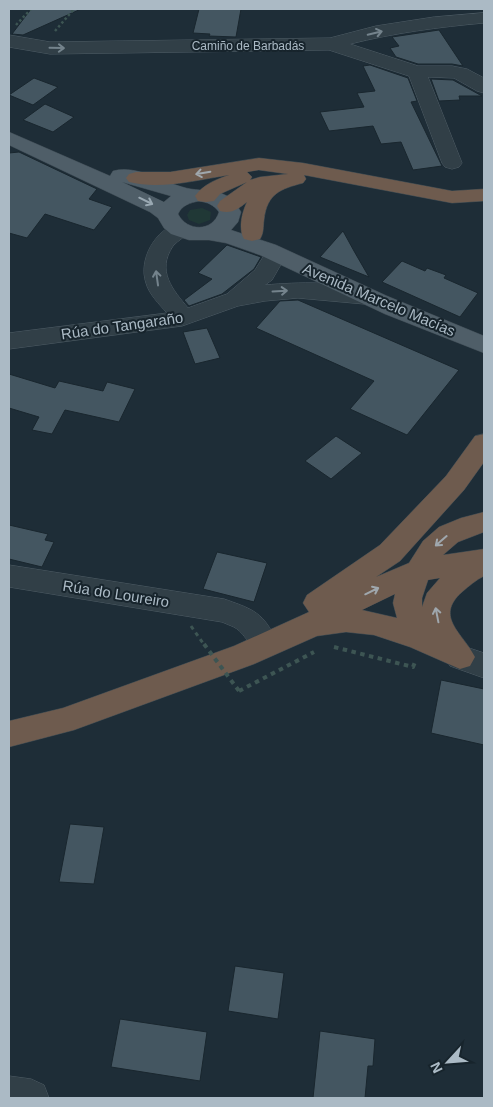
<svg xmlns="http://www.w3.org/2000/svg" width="493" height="1107" font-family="Helvetica,sans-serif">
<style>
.green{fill:#203836}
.building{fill:#445661;stroke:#19262e}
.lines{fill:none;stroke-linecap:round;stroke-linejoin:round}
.minor-casing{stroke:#4f5d66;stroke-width:1}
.major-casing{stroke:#3b4851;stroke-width:1}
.highway-casing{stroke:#3c4a52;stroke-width:1}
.path-far1{stroke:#3d5553;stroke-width:2.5;stroke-dasharray:2.5 2.5;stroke-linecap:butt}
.path{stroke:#3d5553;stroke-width:4;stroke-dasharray:4.5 4.5;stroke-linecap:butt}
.minor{fill:#313f47;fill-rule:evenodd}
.major{fill:#4f5e68;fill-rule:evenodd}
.highway{fill:#6e5b4e;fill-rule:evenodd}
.path-bridge-far1{stroke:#3d5553;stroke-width:3;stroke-dasharray:4 4;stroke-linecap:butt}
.path-bridge{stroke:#3d5553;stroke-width:4;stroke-dasharray:4.5 4.5;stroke-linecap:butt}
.oneway{stroke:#74838c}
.oneway2{stroke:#9fa7ad}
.oneway3{stroke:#99a8b2}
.labels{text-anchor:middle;stroke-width:4;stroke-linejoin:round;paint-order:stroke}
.far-street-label{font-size:12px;fill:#abbac5;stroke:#17242c}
.street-label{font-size:15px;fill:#abbac5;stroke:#17242c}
</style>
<rect width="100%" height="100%" fill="#1e2d37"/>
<!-- green -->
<path class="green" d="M202,208l9,4 -1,8 -11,4 -10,-4 -2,-5 3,-5z"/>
<!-- building -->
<g class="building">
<path d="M31,9h50l-58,26 -11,-1z"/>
<path d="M199,9h42l-5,28 -27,-1 1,-2 -17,-1z"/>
<path d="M439,30l24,36 -11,-2h-34l-22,-7 -6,-9 9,-2 -7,-9z"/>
<path d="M370,65l38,13 9,23 -6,1 31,64 -29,4 -12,-28 -20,2 -8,-18 -44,5 -9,-19 44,-5 -7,-14 18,-2 -12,-25z"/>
<path d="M34,78l24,9 -25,18 -24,-10z"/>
<path d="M431,79l22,1 29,16h-23l1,4 -21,1z"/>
<path d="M45,104l29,13 -21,15 -30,-12z"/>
<path d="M19,152l78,37 -8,10 23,8 -18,23 -49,-16 -18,24 -18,-5v-80z"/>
<path d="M343,231l11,20 15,26 -49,-20z"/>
<path d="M227,245l34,12 -7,12 -32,25 -33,12 -5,-6 28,-21 -14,-6z"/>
<path d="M402,261l23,10 2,-3 19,7 -2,3 34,15 -18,24 -78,-35z"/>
<path d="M298,300l161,70 -52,65 -57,-26 24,-28 -118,-53 24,-27z"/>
<path d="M207,328l13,30 -25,6 -12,-32z"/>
<path d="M9,374l46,14 4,-7 44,10 4,-9 28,7 -16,33 -54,-12 -13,24 -20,-4 7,-13 -30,-9z"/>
<path d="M336,436l26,17 -31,26 -26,-18z"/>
<path d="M9,525l39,9 -3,6 9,2 -12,25 -33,-8z"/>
<path d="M217,552l50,11 -13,39 -51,-13z"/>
<path d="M441,680l43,9v56l-53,-12z"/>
<path d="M70,824l34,3 -10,57 -35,-2z"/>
<path d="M235,966l49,7 -6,46 -50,-8z"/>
<path d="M120,1019l87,13 -7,49 -89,-14z"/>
<path d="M320,1031l55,8 -2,27h-5l-3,32h-52z"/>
</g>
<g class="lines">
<!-- minor casing -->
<g class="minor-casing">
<g id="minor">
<path d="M484,13v10c-45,4 -90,10 -134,21l68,22h34l15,3 17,9v15l-7,-2 -23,-13 -26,-1 34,86 -3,4 -7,2 -7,-2 -3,-4 -33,-87 -80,-26 -279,4 -41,-7v-12l41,7 280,-4 46,-12 58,-9z"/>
<path d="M179,223l8,2 3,5c-4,7 -12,10 -17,16 -17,25 0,44 15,62l39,-14 28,-24 13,-21 8,-2 8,2 3,5 -15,26 -7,5c35,-3 73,-4 107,6l4,5 -4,5 -8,3 -66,-6 -33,3 -27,5 -56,20 -173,23v-16l158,-20c-8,-9 -18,-19 -21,-30 -8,-23 9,-54 33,-60z"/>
<path d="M9,565l215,34c25,9 38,12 50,37l-4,8c-24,9 -20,-8 -36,-17 -4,-2 -8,-3 -12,-5l-213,-35z"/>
<path d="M460,645l24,8v25l-34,-12 -5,-9 5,-9z"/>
<path d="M9,1076l22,3 13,6 5,13h-40z"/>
</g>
</g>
<!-- major casing -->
<g class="major-casing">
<path id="major" d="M9,132l101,44 3,-5c26,-7 53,14 78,18 12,2 23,0 34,6 8,3 12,10 16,17l-3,10 -7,8 45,15 111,51 97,40v17l-99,-39 -125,-59 -34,-12 -17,-3h-20l-18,-6 -7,-6 -6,-10 -8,-6 -141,-67zM122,182l49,14 -7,6zM199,201c8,1 15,4 20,11 -6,20 -32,20 -41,2 4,-9 12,-11 21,-13z"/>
</g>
<!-- highway casing -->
<g class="highway-casing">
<g id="highway">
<path d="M259,158l44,5 149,28 32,-2v12l-32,2 -148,-28 2,4 -3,4c-22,6 -36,10 -39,37 -1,7 0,13 -4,19l-8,2 -8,-2c-6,-10 -2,-27 3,-37 -9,7 -15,12 -27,9l-3,-5 3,-5 27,-19 -27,12 -6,7 -8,1 -8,-1 -3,-5c9,-12 20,-16 34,-21 -32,5 -69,15 -100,7l-3,-4 3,-4 7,-2h34zM259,170l29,4 -28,3 -10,3 2,-3 -5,-5z"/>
<path d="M484,434v28l-20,28 -64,71 -24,16 33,-14 14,-22 16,-14 22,-9 23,-6v20l-26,10 -15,13 41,-6v27c-8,4 -15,10 -22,16 -28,25 1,41 13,65l-5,9 -10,3 -50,-22 -36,-12 -28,-3 -29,4 -63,28 -180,66 -65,17v-26l54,-13 171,-62 75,-34 -6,-9 4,-8 73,-50 66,-69 29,-40zM440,578l-13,15 -5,14v-9l6,-18zM395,594l-2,9 4,15 -35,-8z"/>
</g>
</g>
<!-- path-far1 -->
<g class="path-far1">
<path d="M16,25l15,-16"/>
<path d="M55,31l19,-22"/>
</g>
<!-- path -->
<g class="path">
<path d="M334,647l79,20 2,-5"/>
<path d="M239,691l75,-39"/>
</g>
<!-- minor -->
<use href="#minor" class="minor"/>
<!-- major -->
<use href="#major" class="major"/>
<!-- highway -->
<use href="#highway" class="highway"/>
<!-- path-bridge-far1 -->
<path class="path-bridge-far1" d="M191,626l14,20"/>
<!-- path-bridge -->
<path class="path-bridge" d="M204,644l35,47"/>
</g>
<!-- one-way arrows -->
<defs><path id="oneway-shaft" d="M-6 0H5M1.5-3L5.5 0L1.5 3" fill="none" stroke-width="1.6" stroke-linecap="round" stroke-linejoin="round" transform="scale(1.25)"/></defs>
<g class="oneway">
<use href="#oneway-shaft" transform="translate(375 33) rotate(-13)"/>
<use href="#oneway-shaft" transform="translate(57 48) rotate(1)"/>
<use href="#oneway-shaft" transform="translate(157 278) rotate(-98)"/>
<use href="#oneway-shaft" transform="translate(280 291) rotate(-3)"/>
</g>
<g class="oneway2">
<use href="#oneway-shaft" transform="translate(203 173) rotate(170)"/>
<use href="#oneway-shaft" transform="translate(441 541) rotate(139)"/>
<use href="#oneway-shaft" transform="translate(372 591) rotate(-26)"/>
<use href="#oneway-shaft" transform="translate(437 615) rotate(-101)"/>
</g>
<use class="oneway3" href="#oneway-shaft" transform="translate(146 201) rotate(26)"/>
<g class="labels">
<!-- far-street labels -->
<g class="far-street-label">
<text x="248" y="50">Camiño de Barbadás</text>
</g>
<!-- street labels -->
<g class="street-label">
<text transform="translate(379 300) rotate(23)" y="5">Avenida Marcelo Macías</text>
<text transform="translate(122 326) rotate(-8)" y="5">Rúa do Tangaraño</text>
<text transform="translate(116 594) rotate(9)" y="5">Rúa do Loureiro</text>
</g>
</g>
<!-- border -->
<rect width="493" height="1107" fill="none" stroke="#abbac5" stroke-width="20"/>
<!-- north arrow -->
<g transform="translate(448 1062) rotate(244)" stroke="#17242c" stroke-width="4" paint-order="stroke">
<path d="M0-4L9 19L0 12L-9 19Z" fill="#abbac5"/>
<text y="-8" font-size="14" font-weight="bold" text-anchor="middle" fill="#abbac5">N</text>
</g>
</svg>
